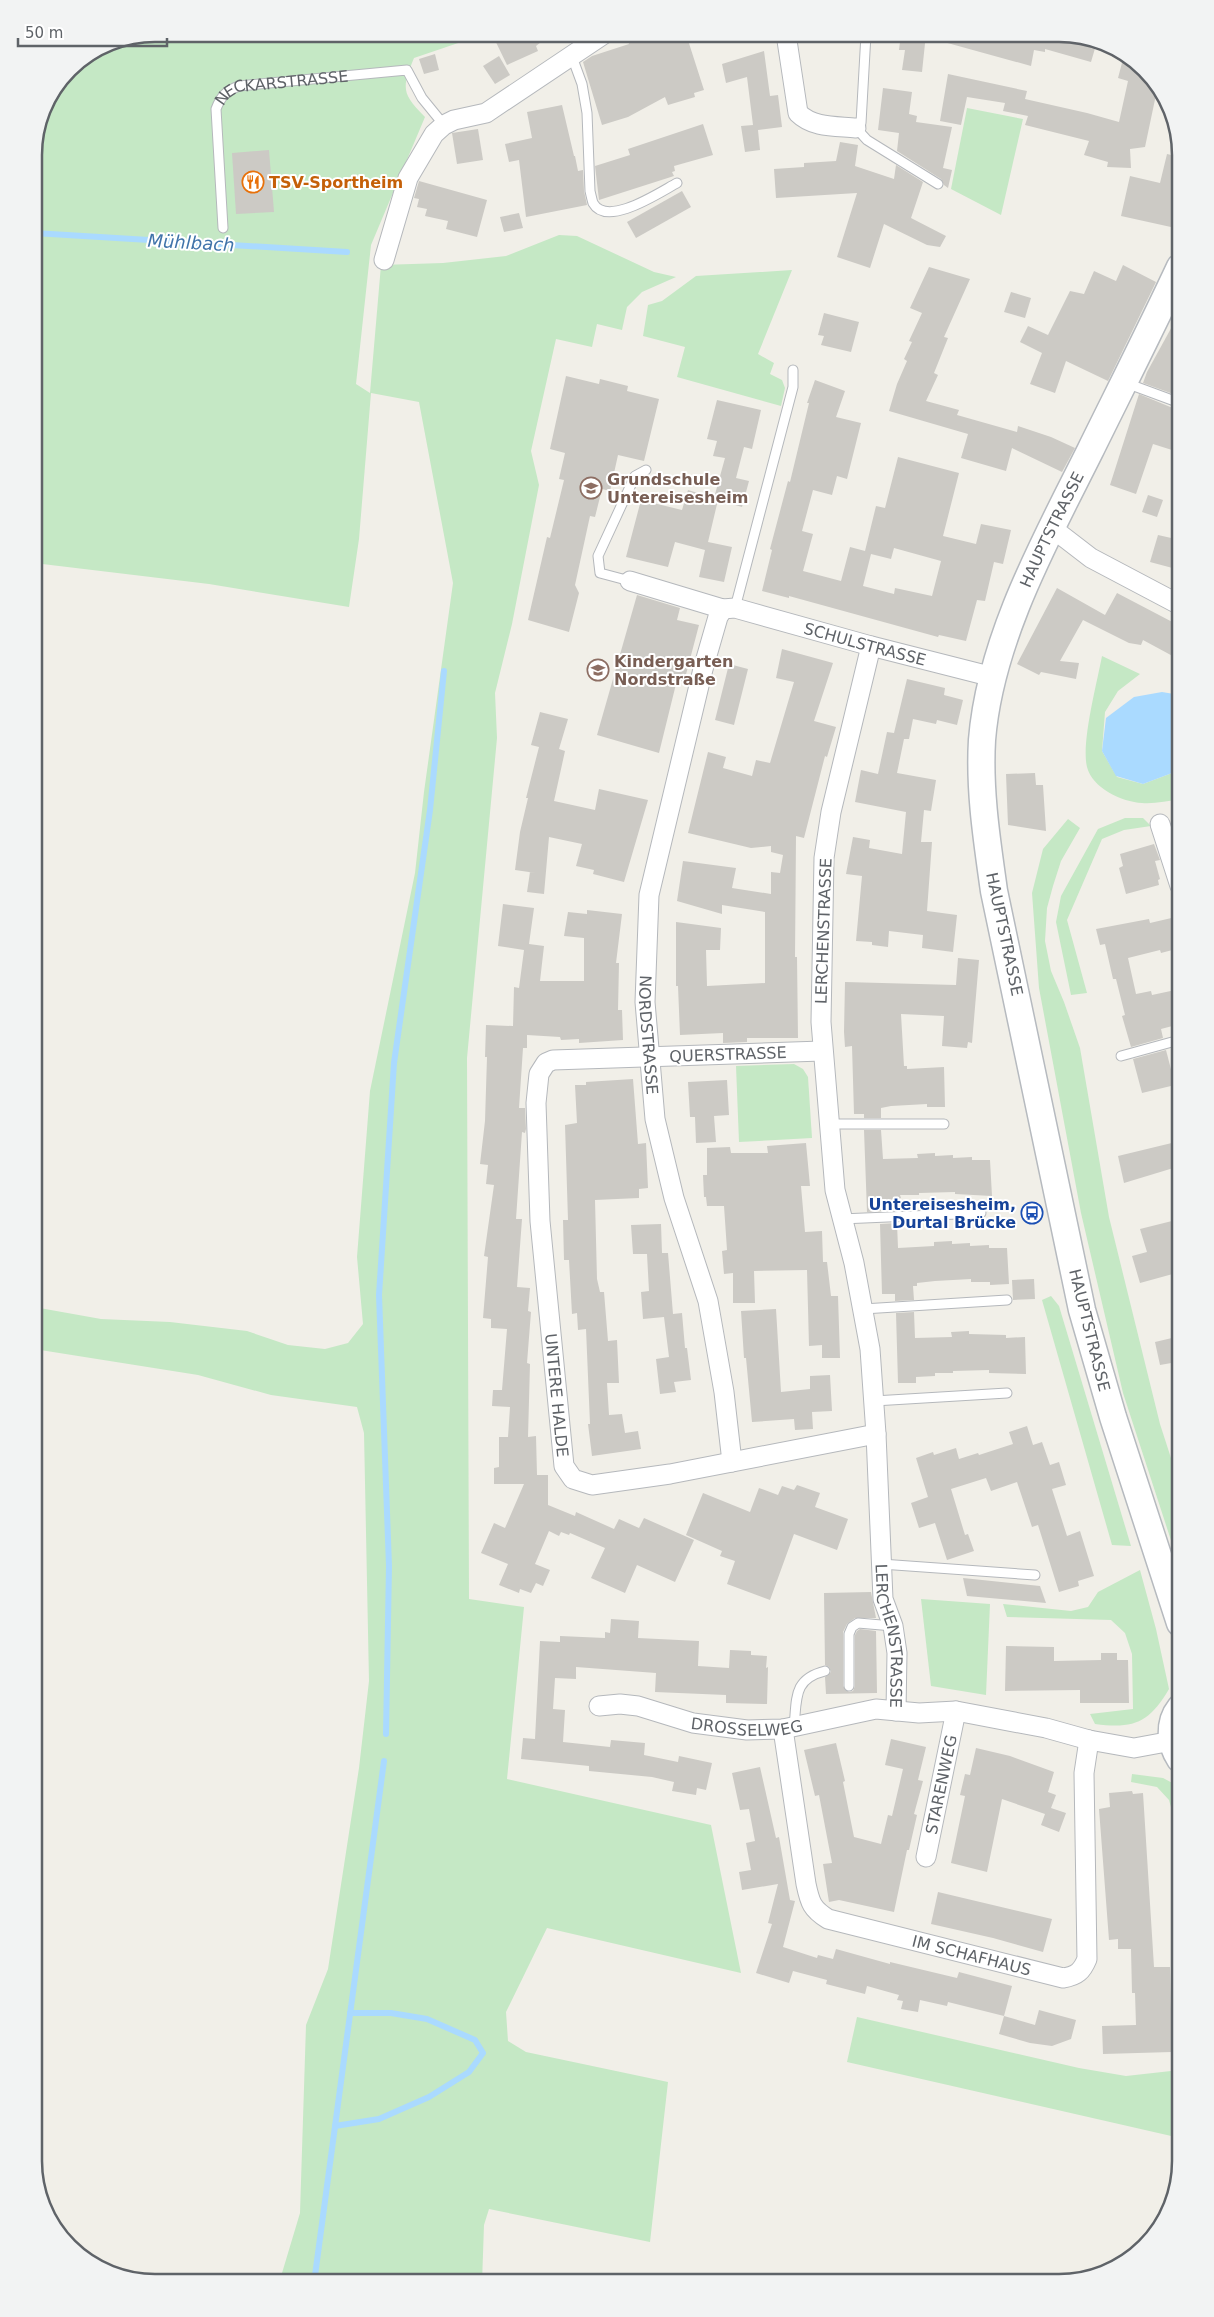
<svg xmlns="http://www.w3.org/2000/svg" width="1214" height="2317" font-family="'DejaVu Sans',sans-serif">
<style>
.green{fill:#c5e8c5}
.water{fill:#aadaff}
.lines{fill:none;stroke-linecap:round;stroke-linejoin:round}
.stream{stroke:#aadaff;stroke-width:6}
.building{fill:#cccac5;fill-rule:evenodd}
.service-casing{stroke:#b5b8bc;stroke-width:11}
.minor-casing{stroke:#b5b8bc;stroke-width:21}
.secondary-casing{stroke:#b6babf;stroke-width:29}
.service{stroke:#fff;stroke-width:9}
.minor{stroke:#fff;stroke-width:19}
.secondary{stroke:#fff;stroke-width:26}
.labels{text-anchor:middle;stroke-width:4;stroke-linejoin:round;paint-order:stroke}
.street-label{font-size:16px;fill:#5f6368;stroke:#fff}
.food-label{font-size:16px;font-weight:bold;fill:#c56008;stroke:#fff;text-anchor:start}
.education-label{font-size:16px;font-weight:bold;fill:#785e54;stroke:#fff;text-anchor:start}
.transit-label{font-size:16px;font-weight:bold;fill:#164399;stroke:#fff;text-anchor:end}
.water-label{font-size:18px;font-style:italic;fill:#4174aa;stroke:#fff}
.rim{fill:none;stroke:#5f6368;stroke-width:2.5}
</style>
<rect width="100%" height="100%" fill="#f1efe8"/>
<!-- green -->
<g class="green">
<path d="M155,34h313l-1,6 -53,18c-12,30 -13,35 11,59l-54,128 -15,139 14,9 11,-128 62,-2 63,-7 53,-21 18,1 77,36 22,5 -34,15 -15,15 -5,23 -25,-6 -5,23 -36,-8 -25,112 8,34 -27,139 -17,69 2,45 -30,320 2,541 55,8 -17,172 204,46 30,148 -194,-45 -41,84 2,29 18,11 142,30 -18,160 -161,-33 -5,16 -2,58h-203l21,-70 6,-188 22,-56 31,-201 10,-87 -5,-248 -7,-26 -86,-12 -73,-20 -164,-26v-42l67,12 69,3 77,9 41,14 37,4 23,-6 15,-19 -6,-67 13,-166 45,-218 9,-81 29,-209 -34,-181 -48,-9 -12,146 -10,68 -140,-23 -175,-21v-415l9,-39 27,-40 39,-26z"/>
<path d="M967,108l56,11 -22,96 -50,-26z"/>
<path d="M792,270l-34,84 16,9 -4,11 12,6 3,8 -4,18 -104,-29 8,-30 -42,-11 5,-31 14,-4 34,-25z"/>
<path d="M1102,656l38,18 -22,17 -13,21 -3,39 15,26 26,7 37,-14v29c-12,2 -26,5 -38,4 -20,-1 -50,-15 -55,-36 -6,-24 10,-84 15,-111z"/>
<path d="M1125,818h18l8,8 -27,4 -22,9 -35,81 20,73 -16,2 -15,-73 5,-26 37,-67z"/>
<path d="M1068,819l12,9 -19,33 -8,25 -6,22 -2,33 6,30 13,31 16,46 29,169 51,207 20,62v82l-57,-175 -42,-180 -42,-225 -7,-95 11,-44z"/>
<path d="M794,1064l9,5 5,8 4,61 -73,4 -3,-76z"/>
<path d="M1051,1296l8,10 72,240 -19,-1 -70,-245z"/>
<path d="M1140,1570l16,59 13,60c-20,34 -35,40 -74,35l-5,-10 43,-5 -1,-55 -7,-21 -14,-13 -104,-3 -4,-13 68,7 17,-4 10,-15z"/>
<path d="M921,1599l69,5 -4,91 -55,-9z"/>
<path d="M1132,1774l31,4 17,9v53l-11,-40 -12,-13 -26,-5z"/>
<path d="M857,2017l222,51 47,8 54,-6v68l-333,-76z"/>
</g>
<!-- water -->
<path class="water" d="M1162,692l18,3v75l-37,14 -27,-8 -14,-25 4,-33 28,-21z"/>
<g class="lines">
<!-- stream -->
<g class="stream">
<path d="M34,233l313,19"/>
<path d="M386,1734l3,-168 -10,-271 15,-232 36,-253 14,-139"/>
<path d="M335,2126l44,-7 50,-22 40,-25 14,-19 -8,-13 -48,-21 -36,-6h-41"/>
<path d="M314,2283l70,-522"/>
</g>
</g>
<!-- building -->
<g class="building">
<path d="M492,34h59l-15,12 2,5 -31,14z"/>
<path d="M626,34h60l18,56 -10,3 1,4 -27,8 -3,-8 -37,20 -26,8 -19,-63 9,-6 37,-12z"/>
<path d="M901,34h25l-4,38 -20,-2 3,-20h-6z"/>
<path d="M934,34h133l29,11 -5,17 -46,-13v3l-11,-2 -3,16 -98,-27z"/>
<path d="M764,51l6,45 8,-1 4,32 -24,3 2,20 -15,2 -4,-26 12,-1 -6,-48 -21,6 -4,-19z"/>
<path d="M435,54l4,16 -15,4 -5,-15z"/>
<path d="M499,56l11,19 -15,9 -12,-18z"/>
<path d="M1123,59l10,3v-2l24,30 -12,57 -15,2 1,19 -24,-1 1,-5 -24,-7 5,-14 -64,-16 3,-9 -25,-5 2,-8 -38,-6 -6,28 -21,-4 8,-47 79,17 -2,8 62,14 32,9 9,-41 -10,-3z"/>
<path d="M883,88l29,4 -3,22 8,2 -1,6 36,5 -9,41 9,2 -4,18 -4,-3 -3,-6 -44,-28 2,-18 -21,-3z"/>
<path d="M562,105l12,51h1l3,15 5,-1 1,21 3,14 -61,12 -7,-57 -10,2 -4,-18 27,-6 -5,-26z"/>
<path d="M703,124l10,31 -39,11 1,5 -3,1 2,4 -75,24 -4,-34 35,-11 -2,-6z"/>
<path d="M478,129l5,31 -26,4 -5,-31z"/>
<path d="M840,142l18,3 -3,21 39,13 2,-14 27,17 -12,36 35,18 -6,11 -13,-2 -43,-21 -14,44 -33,-11 20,-64 -81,5 -2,-29 30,-2v-4l32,-2z"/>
<path d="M269,150l5,62 -38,2 -4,-61z"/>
<path d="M1167,154l13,3v72l-59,-13 9,-40 30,7z"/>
<path d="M419,181l68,19 -10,37 -31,-8 2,-8 -23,-5 2,-7 -10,-2 2,-8 -5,-1z"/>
<path d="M682,191l9,16 -55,31 -9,-16z"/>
<path d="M519,213l4,15 -19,4 -4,-15z"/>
<path d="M1123,265l33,17 -48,99 -42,-20 -11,32 -25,-9 12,-31 -22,-11 8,-16 20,9 22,-44 14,3 10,-23 22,10z"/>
<path d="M929,267l41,12 -26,58 4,1 -14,35 4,2 -12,26 33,9 -2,5 60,17 1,-6 33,11 24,11 -13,24 -50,-24 -6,23 -45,-13 7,-24 -79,-23 8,-27 10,-23 -3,-2 8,-17 -3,-1 13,-28 -12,-5z"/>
<path d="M1011,292l20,6 -6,20 -21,-6z"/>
<path d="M1180,312v74l-4,9 -33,-12 4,-11z"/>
<path d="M824,313l35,9 -8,30 -30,-7 3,-9 -6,-1z"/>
<path d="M566,376l33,8 1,-5 28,7 -1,5 32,8 -15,62 -26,-6 -8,36 -8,-2 -7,28 -5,-1 -15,69 4,8 -10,39 -41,-12 19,-83 3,1 14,-58 -5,-1 6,-26 -15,-4z"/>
<path d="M815,380l30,11 -9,26 25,6 -14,56 -10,-3 -5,19 -19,-5 -11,41 11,3 -10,37 38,10 9,-34 15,4 11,-45 9,2 13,-51 61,16 -16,63 33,8 5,-20 30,6 -8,34 -9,-2 -9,39 -8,-1 -11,41 -27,-6 -1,2 -149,-41v2l-27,-7 10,-41 -2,-1 18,-68 2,1 19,-79h-2zM894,548l47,13 -9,35 -37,-8 -1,6 -31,-8 8,-32 20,5z"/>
<path d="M1139,394l41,17v16l-8,23 -19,-6 -17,50 -26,-9z"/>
<path d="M717,400l44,10 -9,39 -8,-2 -8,31 13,3 -7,26 -24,-7 -10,42 24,5 -8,35 -25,-5 6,-27 -30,-8 -7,25 -42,-10 15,-57 41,10 6,-20 26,8 11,-40 -12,-2 4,-15 -10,-2z"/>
<path d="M1148,495l15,5 -6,17 -15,-5z"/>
<path d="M1158,535l22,5v30l-30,-8z"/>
<path d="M1057,588l48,27 12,-22 63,33v34l-37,-20 -2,5 -12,-2 -46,-23 -23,41 19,2 -3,16 -35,-7 -2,3 -22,-11z"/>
<path d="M637,595l43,13 -3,12 22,5 -15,57 -7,-2 -18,73 -62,-18z"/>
<path d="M782,649l51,14 -19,58 22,6 -9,30 -2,-1 -21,82 -8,-2 -1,121h2l1,81h-51v4l-24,1v-10l-43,2 -2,-49h-2v-64l45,6 -1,22h-14l1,36 58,-3v-71l-43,-7v9l-45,-13 6,-40 53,7 -4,20 39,6v-22l9,1 3,-18 -12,-3v-6l-20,2 -63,-15 20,-81 18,5 -3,11 29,8 4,-16 14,3 24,-81 -18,-4z"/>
<path d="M729,664l19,5 -14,56 -19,-5z"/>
<path d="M907,679l38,9 -1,7 19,5 -6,25 -20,-5 -1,4 -23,-5 -4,20h-5l-7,34 39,7 -5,31 -7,-1 -3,32h11l-5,69 30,4 -4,37 -31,-4 1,-13 -34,-4 -1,16 -16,-2v-3l-16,-1 6,-65 -16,-2 7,-37 17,3 -1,8 33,6 4,-42 -51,-10 6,-32 17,4 9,-42 7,1z"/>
<path d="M540,712l28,7 -9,30 6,2 -11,50 41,9 4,-21 49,11 -24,82 -31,-8 1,-4 -18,-4 6,-22 -33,-7 -5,57 -17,-2 3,-20 6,1 -21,-3 5,-38 8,-34h-2l13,-51 -8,-2z"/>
<path d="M1035,773l1,12h7l3,46 -38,-6 -2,-51z"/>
<path d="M1154,844l6,16 -5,1 5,18 -2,1 1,5 -33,9 -7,-26 4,-2 -3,-12z"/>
<path d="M503,904l31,4 -5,36 15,2 -4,35h44v-43l-20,-2 4,-24 19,2v-4l35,4 -6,49h3l-1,47h4l1,30 -44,3v-4l-18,1 -1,-3 -33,-2v13h-4l-4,60h6l1,21 -1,4 -3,-1 -6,87h6l-5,68 13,1 -2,23 3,1 -4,51 3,1 -2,73 8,-1 1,39h11v30l27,11 1,-4 38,17 5,-10 20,9 5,-10 50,22 -19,42 -38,-17 -12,28 -34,-15 14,-30 -35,-15 -1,2 -8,-3 -2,4 -10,-5 -14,33 15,6 -7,16 -7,-3 -5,10 -11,-4 -1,4 -20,-8 9,-21 -27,-11 13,-30 11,5 19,-44h-30v-16l5,-1v-30h9l2,-30 -18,-1 1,-16h9l5,-61 -16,-1v-9l-8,-1 5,-61 -4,-1 10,-71 -8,-1 2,-19 -8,-1 5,-43 2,-64h-2l1,-32 27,1 1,-39 5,1 5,-38 -26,-4z"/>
<path d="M1180,916v32l-19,5 -1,-3 -32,8 8,36 15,-3 1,4 28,-6v35l-19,5 2,9 -32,9 -9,-31 3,-1 -9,-36h-3l-8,-35 -5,1 -4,-16 53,-10 1,4z"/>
<path d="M958,958l21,2 -7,83 -4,-1 -1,6 -25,-2 2,-30 -43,-2 3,52h3v3l37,-2 1,40h-18v-3l-36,2 -10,2v10h-17v-4h-10l-2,-68 -7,1 -1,-15 1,-50 111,3z"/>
<path d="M1166,1050l9,35 -33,8 -9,-34z"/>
<path d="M633,1079l5,65 8,-1 2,45 -9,1v9l-44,2 2,79 3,13h4l4,49 9,-1 2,43h-12l2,32 13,-1 3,19 13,-2 3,18 -49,7 -4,-32h2l-4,-95 -8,1 -1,-17 -5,1 -3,-54h-5l-1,-40h5l-3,-95 12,-2 -2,-38h11v-3z"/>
<path d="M727,1080l2,35 -15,1 2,26 -20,1 -1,-26h-5l-2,-35z"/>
<path d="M864,1130h17l2,29 35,-1 -1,-4 18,-1v3l18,-1v3l19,-1v3h18l2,36 -37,-2v-2l-36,1v2h-19l1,3 -5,1v11l-29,2z"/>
<path d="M1180,1141v25l-56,17 -6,-27z"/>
<path d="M806,1143l4,43h-9l4,46 17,-1 1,31h4l4,34h7l2,62h-18v-13l-13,1 -2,-76 -53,1 1,32h-22v-30l-9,1 -2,-23 5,-1 -3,-44h-17l-1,-9h-2l-1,-22h4v-27l23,-1 1,6h37l-1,-7z"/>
<path d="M1180,1219v53l-40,11 -8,-27 15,-4 -7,-23z"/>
<path d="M897,1223l1,25 36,-2v-4l18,-1v3l18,-1v3l19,-1v3h18l2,36 -19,1v-3h-19v-3l-36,2 -18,2v3h-4l1,14 -19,1v-7h-13l-2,-70z"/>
<path d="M661,1224l1,29h6l5,61 9,-1 3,35h2l4,32 -17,2 2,10 -16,2 -4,-35 13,-2 -5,-40 -21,2 -2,-27 8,-1 -2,-37h-14l-2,-29z"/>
<path d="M1034,1279l1,20 -22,1 -1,-20z"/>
<path d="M776,1309l5,83 29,-3v-13l20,-1 2,36 -20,1 1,17 -18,1 -1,-11 -42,3 -6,-64h-2l-3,-47z"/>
<path d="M914,1312l1,26 37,-1 -1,-5 18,-1v3l37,1v3l19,-1 1,37 -37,-1v-3l-36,1v2h-18v3l-19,1v6h-18l-2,-70z"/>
<path d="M1172,1338l5,24 -17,3 -5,-23z"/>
<path d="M1027,1426l6,19 9,-3 8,23 9,-3 7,23 -14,4 15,47 13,-5 14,45 -16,5 1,5 -20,6 -21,-67 -6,2 -15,-45 -26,9 -5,-13 -35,11 14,46 3,-1 6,17 -27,9 -12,-37 -16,5 -8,-25 17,-6 -12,-39 17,-6 1,3 22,-7 3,11 19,-6 1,2 34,-11 -4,-12z"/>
<path d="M797,1485l23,8 -5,14 33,12 -11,31 -43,-16 -24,66 -43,-16 8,-23 -15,-5 2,-5 -36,-16 17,-42 47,19 9,-24 19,7 4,-9 12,4z"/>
<path d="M963,1578l77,8 6,17 -79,-7z"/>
<path d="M871,1592l5,26h-21l-8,6 -4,8v54l6,6 4,-1 2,-5v-51l2,-4 3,-2 16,2 1,62 -51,1 -1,-17 6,-5 -2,-5 -4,-2 -1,-72z"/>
<path d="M611,1619l28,2 -1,17 61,3 -1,25 31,2 1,-18 21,1v4l16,1 -1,12 2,-1 -1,37 -41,-1v-8l-71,-3 1,-19 -80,-6v12l-21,-1 -2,31 12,1 -2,32 47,5 1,-7 34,3 -1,12 34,7 1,-6 33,7 -6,27 -9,-2 -1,7 -24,-4 2,-9 -22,-5 -63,-6v-5l-68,-7 2,-21 12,1 5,-98 20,1v-6l45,2v-6l5,1z"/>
<path d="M1006,1646l48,1v14l47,-1v-7h16v7h11l1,43h-49v-13l-75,1z"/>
<path d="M891,1739l35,8 -8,33 5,1 -9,33 3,1 -8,35h-2l-13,62 -55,-12 -10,2 -6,-38 9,-1 -13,-68 -4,1 -11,-46 32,-7 9,38 -2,1 11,55 27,7 7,-29 4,1 11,-47 -18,-4z"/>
<path d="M976,1748l34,8 44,16 -6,20 8,3 -5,13 15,5 -7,19 -18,-7 4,-11 -43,-15 -15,73 -36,-9 14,-67 -5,-1 5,-21 5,1z"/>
<path d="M760,1767l16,71 3,-1 11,63 5,1 -12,46 34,11 1,-3 15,4 3,-10 54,15v-2l67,16 2,-6 53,14 -8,30 -56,-14 -1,4 -27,-6 -2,12 -17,-3 2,-8 -6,-1 2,-5 -32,-9 -2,8 -39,-10 1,-4 -34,-9 -4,12 -33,-10 16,-49 -4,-1 10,-39 -36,6 -3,-18 12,-2 -5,-27 9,-2 -6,-32 -9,1 -8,-37z"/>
<path d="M1132,1791l1,3 10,-1 11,174h16l2,85 -69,2 -1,-28 34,-1 -1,-32h-3l-1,-44h-13v-10l-9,1 -10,-131 11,-2 -1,-14z"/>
<path d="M938,1892l114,27 -9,33 -50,-14 -62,-14z"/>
<path d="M1039,2010l37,10 -5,19 -19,7 -22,-3 -31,-9 5,-18 31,9z"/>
</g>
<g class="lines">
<!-- service casing -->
<g class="service-casing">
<g id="service">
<path d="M866,34l-5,89 -5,5 11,12 71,44"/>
<path d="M571,54l11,30 5,29 3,78c1,4 2,9 3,12 14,25 67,-11 84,-20"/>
<path id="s1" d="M223,228l-7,-119c5,-13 10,-18 23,-23l168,-16 15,28 22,27"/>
<path d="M1126,383l54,20"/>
<path d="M630,581l-30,-8 -2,-17 37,-80 11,-6"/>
<path d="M735,608l58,-221v-17"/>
<path d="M1121,1056l51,-14h8"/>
<path d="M828,1124h116"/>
<path d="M841,1219l140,-6"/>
<path d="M863,1309l144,-9"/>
<path d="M874,1401l133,-8"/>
<path d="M881,1564l154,11"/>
<path d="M849,1686v-52l3,-7 6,-4 35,3"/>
<path d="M794,1727c3,-29 -1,-48 31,-56"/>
</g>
</g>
<!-- minor casing -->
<g class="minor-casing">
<g id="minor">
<path d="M786,34l12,79c15,15 38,13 58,15"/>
<path d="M384,260l24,-82 26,-44 10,-9 10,-5 32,-7 118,-79"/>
<path d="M1052,528l39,30 89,47"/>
<path id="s2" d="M630,581l93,28 12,-1 136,38 122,31"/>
<path id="s3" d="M723,609l-5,8 -15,52 -54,226 -4,107 10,117 19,79 34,103 16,91 8,70"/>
<path id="s4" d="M871,646l-40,166 -7,46 -3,164 14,168 19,73 16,86 6,85 7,165 10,27 4,27 -1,58"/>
<path d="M1160,824l20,62"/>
<path id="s5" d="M822,1051l-269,9 -7,3 -7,11 -3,29 4,118 24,245 9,13 19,6 78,-11 206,-40"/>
<path id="s6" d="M599,1706l21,-2 18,2 55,17 54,7 36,-1 93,-20 43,4 37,-2 90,17 43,12 45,8 38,-7"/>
<path id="s7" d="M783,1729l23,155c4,19 6,25 22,35l235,59c14,-2 19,-7 24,-19l-3,-186 5,-33"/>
<path id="s8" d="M926,1857l30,-146"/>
</g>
</g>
<!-- secondary casing -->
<g class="secondary-casing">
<g id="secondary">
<path id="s9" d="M1180,1623l-67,-206 -31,-107 -88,-419c-7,-50 -15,-100 -12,-151 8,-101 64,-201 108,-289 30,-61 61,-122 90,-184"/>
<path d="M1180,1759c-10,-15 -12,-36 0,-51"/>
</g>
</g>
<!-- service -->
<use href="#service" class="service"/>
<!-- minor -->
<use href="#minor" class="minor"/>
<!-- secondary -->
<use href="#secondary" class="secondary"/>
</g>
<!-- icons -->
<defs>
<g id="restaurant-ring" transform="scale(1.125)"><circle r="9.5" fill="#fff" stroke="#e8710a" stroke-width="1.5"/><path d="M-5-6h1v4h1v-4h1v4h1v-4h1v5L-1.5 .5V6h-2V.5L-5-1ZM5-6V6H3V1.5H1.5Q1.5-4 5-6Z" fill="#e8710a"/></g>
<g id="school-ring" transform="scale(1.125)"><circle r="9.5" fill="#fff" stroke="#8d6e63" stroke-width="1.5"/><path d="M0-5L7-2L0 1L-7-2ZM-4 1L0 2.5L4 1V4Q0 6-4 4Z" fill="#8d6e63"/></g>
<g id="bus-ring" transform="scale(1.125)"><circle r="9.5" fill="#fff" stroke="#1a4fb4" stroke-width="1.5"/><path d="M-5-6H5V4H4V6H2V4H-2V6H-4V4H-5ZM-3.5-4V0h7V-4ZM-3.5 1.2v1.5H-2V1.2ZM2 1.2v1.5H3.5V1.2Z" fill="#1a4fb4"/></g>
</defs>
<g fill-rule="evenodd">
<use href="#restaurant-ring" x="253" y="182"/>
<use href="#school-ring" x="591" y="488"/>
<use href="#school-ring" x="598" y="670"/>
<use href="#bus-ring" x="1032" y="1213"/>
</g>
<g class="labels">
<!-- street labels -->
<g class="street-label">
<text dy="6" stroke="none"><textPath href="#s1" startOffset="194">NECKARSTRASSE</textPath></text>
<text dy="6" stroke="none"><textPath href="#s9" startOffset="1131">HAUPTSTRASSE</textPath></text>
<text dy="6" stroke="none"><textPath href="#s2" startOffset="244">SCHULSTRASSE</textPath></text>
<text transform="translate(823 931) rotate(-88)" y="6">LERCHENSTRASSE</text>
<text transform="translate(1005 934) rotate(78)" y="6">HAUPTSTRASSE</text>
<text dy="6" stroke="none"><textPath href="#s3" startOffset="436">NORDSTRASSE</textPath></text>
<text transform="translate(728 1054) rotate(-2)" y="6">QUERSTRASSE</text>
<text transform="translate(1090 1330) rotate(76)" y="6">HAUPTSTRASSE</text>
<text dy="6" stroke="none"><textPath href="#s5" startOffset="612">UNTERE HALDE</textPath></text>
<text dy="6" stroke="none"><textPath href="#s4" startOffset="1001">LERCHENSTRASSE</textPath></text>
<text dy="6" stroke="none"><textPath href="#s6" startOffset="151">DROSSELWEG</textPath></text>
<text dy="6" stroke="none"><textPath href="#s8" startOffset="74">STARENWEG</textPath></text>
<text dy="6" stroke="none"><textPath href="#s7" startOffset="348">IM SCHAFHAUS</textPath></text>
</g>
<!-- food labels -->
<g class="food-label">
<text x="269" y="188">TSV-Sportheim</text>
</g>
<!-- education labels -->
<g class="education-label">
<text x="607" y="485">Grundschule<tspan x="607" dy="18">Untereisesheim</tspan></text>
<text x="614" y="667">Kindergarten<tspan x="614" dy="18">Nordstraße</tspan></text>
</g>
<!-- transit labels -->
<g class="transit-label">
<text x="1016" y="1210">Untereisesheim,<tspan x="1016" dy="18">Durtal Brücke</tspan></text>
</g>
<!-- water labels -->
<g class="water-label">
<text transform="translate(191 243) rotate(3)" y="6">Mühlbach</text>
</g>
</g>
<!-- crop -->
<path d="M0 0H1214V2317H0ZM155 42H1059A113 113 0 0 1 1172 155V2161A113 113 0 0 1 1059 2274H155A113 113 0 0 1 42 2161V155A113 113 0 0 1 155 42Z" fill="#f2f3f3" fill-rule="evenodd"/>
<path class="rim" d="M155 42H1059A113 113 0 0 1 1172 155V2161A113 113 0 0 1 1059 2274H155A113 113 0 0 1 42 2161V155A113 113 0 0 1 155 42Z"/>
<!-- scale -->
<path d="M18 38v8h149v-8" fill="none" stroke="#5f6368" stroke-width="2.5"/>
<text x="25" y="38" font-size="15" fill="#5f6368" stroke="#ffffff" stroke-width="4" paint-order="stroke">50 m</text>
</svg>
